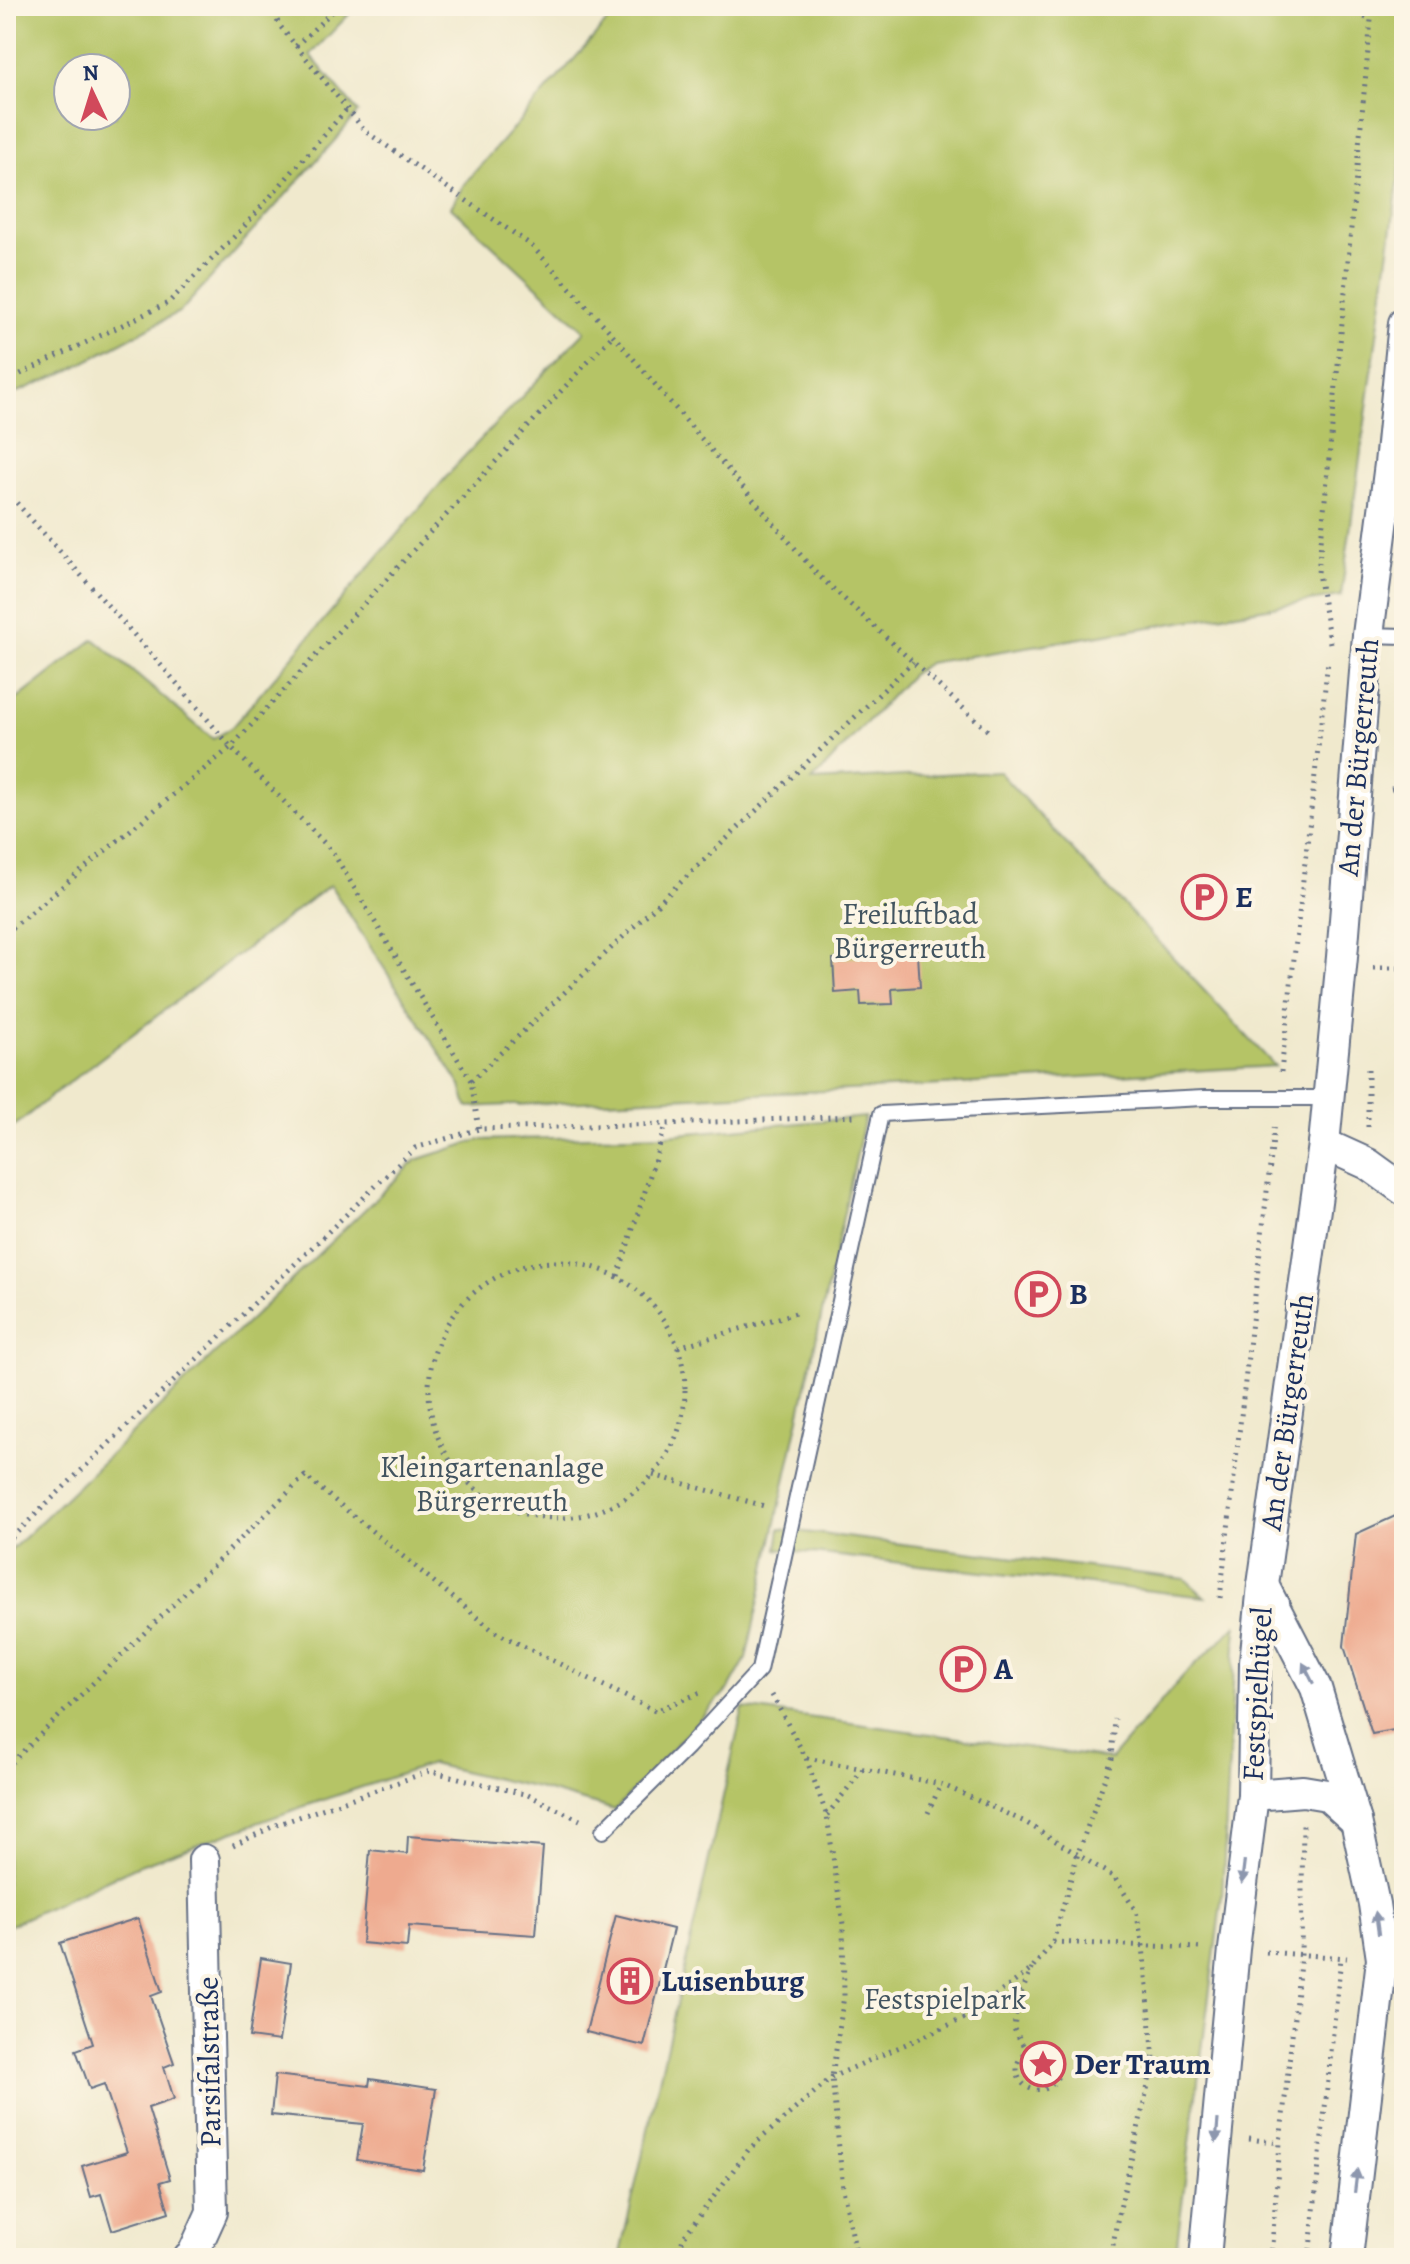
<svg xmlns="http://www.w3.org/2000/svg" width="1410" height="2264" font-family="Alegreya,serif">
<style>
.green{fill:#b5c466;stroke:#687a62;stroke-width:2;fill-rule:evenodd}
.building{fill:#eeaa8f}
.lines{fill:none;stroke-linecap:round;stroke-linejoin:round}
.lane-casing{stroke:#667085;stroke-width:18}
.street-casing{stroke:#667085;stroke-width:34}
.path{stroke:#667085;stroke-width:5;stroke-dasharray:2 6;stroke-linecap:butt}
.lane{stroke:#fff;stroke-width:14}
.street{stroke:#fff;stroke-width:30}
.oneway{fill:#8d97ae}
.labels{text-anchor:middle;stroke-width:8;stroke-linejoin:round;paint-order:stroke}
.street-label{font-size:30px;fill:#1b2f5e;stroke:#fcf5e5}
.poi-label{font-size:30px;font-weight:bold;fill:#1b2f5e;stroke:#fcf5e5;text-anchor:start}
.park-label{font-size:30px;fill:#425460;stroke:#fcf5e5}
</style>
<rect width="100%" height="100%" fill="#fcf5e5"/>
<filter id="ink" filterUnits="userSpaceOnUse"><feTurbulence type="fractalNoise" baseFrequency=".0125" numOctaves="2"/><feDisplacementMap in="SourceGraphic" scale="16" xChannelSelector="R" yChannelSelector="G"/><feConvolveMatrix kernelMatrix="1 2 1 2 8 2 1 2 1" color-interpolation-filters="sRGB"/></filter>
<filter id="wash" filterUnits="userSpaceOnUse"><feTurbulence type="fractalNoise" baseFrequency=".006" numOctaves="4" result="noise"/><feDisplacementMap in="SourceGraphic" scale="32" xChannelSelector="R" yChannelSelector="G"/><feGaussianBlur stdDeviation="1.8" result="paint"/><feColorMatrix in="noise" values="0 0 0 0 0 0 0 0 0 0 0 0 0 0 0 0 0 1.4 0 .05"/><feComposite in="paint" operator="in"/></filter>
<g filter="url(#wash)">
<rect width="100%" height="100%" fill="#f0e9cd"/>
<!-- green -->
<g class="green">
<path d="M6,6h351l-47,49 48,57 -22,27 -155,172 -111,59 -64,27zM68,68h48v48h-48z"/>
<path d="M621,6h745l38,5v129l-63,456 -413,67 -17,12 -99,106 186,-10 277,295 -403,23 -405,18 -6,-21 -131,-201 -275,208 -49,40v-425l88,-69 119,100 19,-12 228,-266 125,-130 -134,-124 13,-23z"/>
<path d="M865,1117l-119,542 -16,28 -115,123 -78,-22 -106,-24 -129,43 -165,59 -131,61v-372l410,-395 63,-20 188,-5z"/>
<path d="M780,1529l405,50 20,18 -428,-48z"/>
<path d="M1236,1626l-14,270 -47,362h-556l124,-550 368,51 73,-84z"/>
</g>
<g id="blocks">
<!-- building -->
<g class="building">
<path d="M918,954l2,33 -28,2 1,15 -32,1 -1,-14 -25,2 -2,-34z"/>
<path d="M1404,1512v177l-10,41 -22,4 -28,-88 12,-112z"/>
<path d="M408,1836l135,11 -7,88 -127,-9 -2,21 -45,-4 8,-93 37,4z"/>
<path d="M616,1915l57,14 -29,117 -58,-14z"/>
<path d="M138,1918l24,74 -11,4 23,67 -10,4 10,32 -26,9 22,71 -10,3 9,30 -57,18 -11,-36 -10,3 -9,-31 45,-14 -23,-68 -14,5 -14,-39 17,-6 -33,-101z"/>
<path d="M261,1958l30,5 -12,78 -30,-4z"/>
<path d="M275,2075l94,11 1,-7 66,10 -13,81 -66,-10 6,-36 -92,-9z"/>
</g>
</g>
</g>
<g filter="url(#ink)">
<use href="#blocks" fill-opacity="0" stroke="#667085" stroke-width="2"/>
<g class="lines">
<!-- lane casing -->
<g class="lane-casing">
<g id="lane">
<path d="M1368,635l36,1"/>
<path d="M603,1831l85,-84 71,-77 122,-556 323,-16h125"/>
</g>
</g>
<!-- street casing -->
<g class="street-casing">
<g id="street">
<path d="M1324,1144l44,20 36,26"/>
<path d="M1263,1585l53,103 40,133 18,83 8,55 -35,299"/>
<path d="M1253,1795l50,-4 24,4 29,26"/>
<path d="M189,2258l3,-2 20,-44 -8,-352"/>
<path d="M1205,2258l29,-309 19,-154 2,-133 8,-77 61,-441 18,-187 26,-322 22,-171 14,-141"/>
</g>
</g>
<!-- path -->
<g class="path">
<path d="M270,6l10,20 85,105 166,114 82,90 203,238 172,158"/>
<path d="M296,46l42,-40"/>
<path d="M6,381l162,-78 73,-73 106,-121"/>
<path d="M6,491l162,182 63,74 101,104 139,230 8,48"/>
<path d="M1330,643l-12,-70 53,-553 -16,-7 1,-7"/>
<path d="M1398,729l6,-49"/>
<path d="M1391,789l13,-2"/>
<path d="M6,933l225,-186 382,-412"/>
<path d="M1373,968h31"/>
<path d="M1281,1072l47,-411"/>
<path d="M471,1081l442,-419"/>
<path d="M1368,1127v-58"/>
<circle cx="557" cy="1390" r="128"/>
<path d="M618,1276l48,-151"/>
<path d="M678,1347l121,-35"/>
<path d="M653,1475l115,32"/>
<path d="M6,1543l409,-395 64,-19 187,-5 190,-8"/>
<path d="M1220,1598l55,-476"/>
<path d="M772,1695l34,63 21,58 16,108 1,72 -12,81 11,112 14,69"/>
<path d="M807,1758l134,26 84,38 89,55 22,34 7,35 11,113 -38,167 -5,32"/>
<path d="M6,1768l299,-292 190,156 160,79 47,-19"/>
<path d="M928,1813l13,-29"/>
<path d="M827,1815l36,-46"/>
<path d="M233,1846l43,-21 154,-54 98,24 52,25"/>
<path d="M1053,1942l147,6"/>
<path d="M1266,1952l81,6"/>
<circle cx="1038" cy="2069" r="21"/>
<path d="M1027,2052l-13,-23 3,-27 15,-33"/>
<path d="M1249,2139l31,4"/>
<path d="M678,2258l5,-20 66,-89 83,-72 133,-59 67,-49 21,-27 25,-89 34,-94 3,-40"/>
<path d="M1271,2258l9,-115 21,-188 2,-131"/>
<path d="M1309,2258l32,-300"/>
</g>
<!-- lane -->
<use href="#lane" class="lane"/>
<!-- street -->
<use href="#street" class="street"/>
</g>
<!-- one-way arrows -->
<defs><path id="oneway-solid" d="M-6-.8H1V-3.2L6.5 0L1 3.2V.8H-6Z" transform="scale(2)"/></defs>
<g class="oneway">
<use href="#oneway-solid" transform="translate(1308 1673) rotate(-117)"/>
<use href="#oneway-solid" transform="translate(1243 1872) rotate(97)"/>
<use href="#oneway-solid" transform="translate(1377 1923) rotate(-98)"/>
<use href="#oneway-solid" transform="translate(1217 2131) rotate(95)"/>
<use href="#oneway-solid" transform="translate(1356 2181) rotate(-83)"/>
</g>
</g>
<!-- icons -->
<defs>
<g id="parking-ring" transform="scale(2.3)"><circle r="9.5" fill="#fcf5e5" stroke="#d1495b" stroke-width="1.5"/><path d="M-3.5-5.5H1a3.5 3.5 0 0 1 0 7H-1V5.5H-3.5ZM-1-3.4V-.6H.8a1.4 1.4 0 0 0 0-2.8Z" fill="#d1495b"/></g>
<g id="building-ring" transform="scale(2.3)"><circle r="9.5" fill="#fcf5e5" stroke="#d1495b" stroke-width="1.5"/><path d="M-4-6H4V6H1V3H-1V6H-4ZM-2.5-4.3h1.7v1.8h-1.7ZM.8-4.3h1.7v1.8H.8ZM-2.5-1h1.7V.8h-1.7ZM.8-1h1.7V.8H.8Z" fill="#d1495b"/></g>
<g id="sight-ring" transform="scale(2.3)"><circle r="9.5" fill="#fcf5e5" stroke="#d1495b" stroke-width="1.5"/><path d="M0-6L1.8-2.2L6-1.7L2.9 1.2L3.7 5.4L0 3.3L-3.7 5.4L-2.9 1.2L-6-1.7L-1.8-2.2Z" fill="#d1495b"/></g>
</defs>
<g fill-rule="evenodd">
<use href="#parking-ring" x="1204" y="897"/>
<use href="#parking-ring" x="1038" y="1294"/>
<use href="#parking-ring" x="963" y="1669"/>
<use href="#building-ring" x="630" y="1981"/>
<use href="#sight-ring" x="1043" y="2064"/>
</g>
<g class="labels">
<!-- street labels -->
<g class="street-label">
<text transform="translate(1358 757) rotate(-85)" y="10">An der Bürgerreuth</text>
<text transform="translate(1287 1412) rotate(-82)" y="10">An der Bürgerreuth</text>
<text transform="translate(1257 1694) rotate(-87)" y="10">Festspielhügel</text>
<text transform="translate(209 2062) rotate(-91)" y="10">Parsifalstraße</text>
</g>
<!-- poi labels -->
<g class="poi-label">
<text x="1235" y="907">E</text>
<text x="1069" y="1304">B</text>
<text x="994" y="1679">A</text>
<text x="661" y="1991">Luisenburg</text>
<text x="1074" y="2074">Der Traum</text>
</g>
<!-- park labels -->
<g class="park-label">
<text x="910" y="924">Freiluftbad<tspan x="910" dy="34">Bürgerreuth</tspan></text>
<text x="492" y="1477">Kleingartenanlage<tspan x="492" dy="34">Bürgerreuth</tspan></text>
<text x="945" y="2009">Festspielpark</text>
</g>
</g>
<!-- margin -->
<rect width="1410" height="2264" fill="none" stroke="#fcf5e5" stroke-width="32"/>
<!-- north arrow -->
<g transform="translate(92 92) rotate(356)"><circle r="38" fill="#fcf5e5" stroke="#a2a6af" stroke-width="2"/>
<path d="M0-6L14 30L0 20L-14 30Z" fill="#d1495b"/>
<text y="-12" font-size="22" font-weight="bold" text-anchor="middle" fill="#1b2f5e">N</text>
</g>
</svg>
